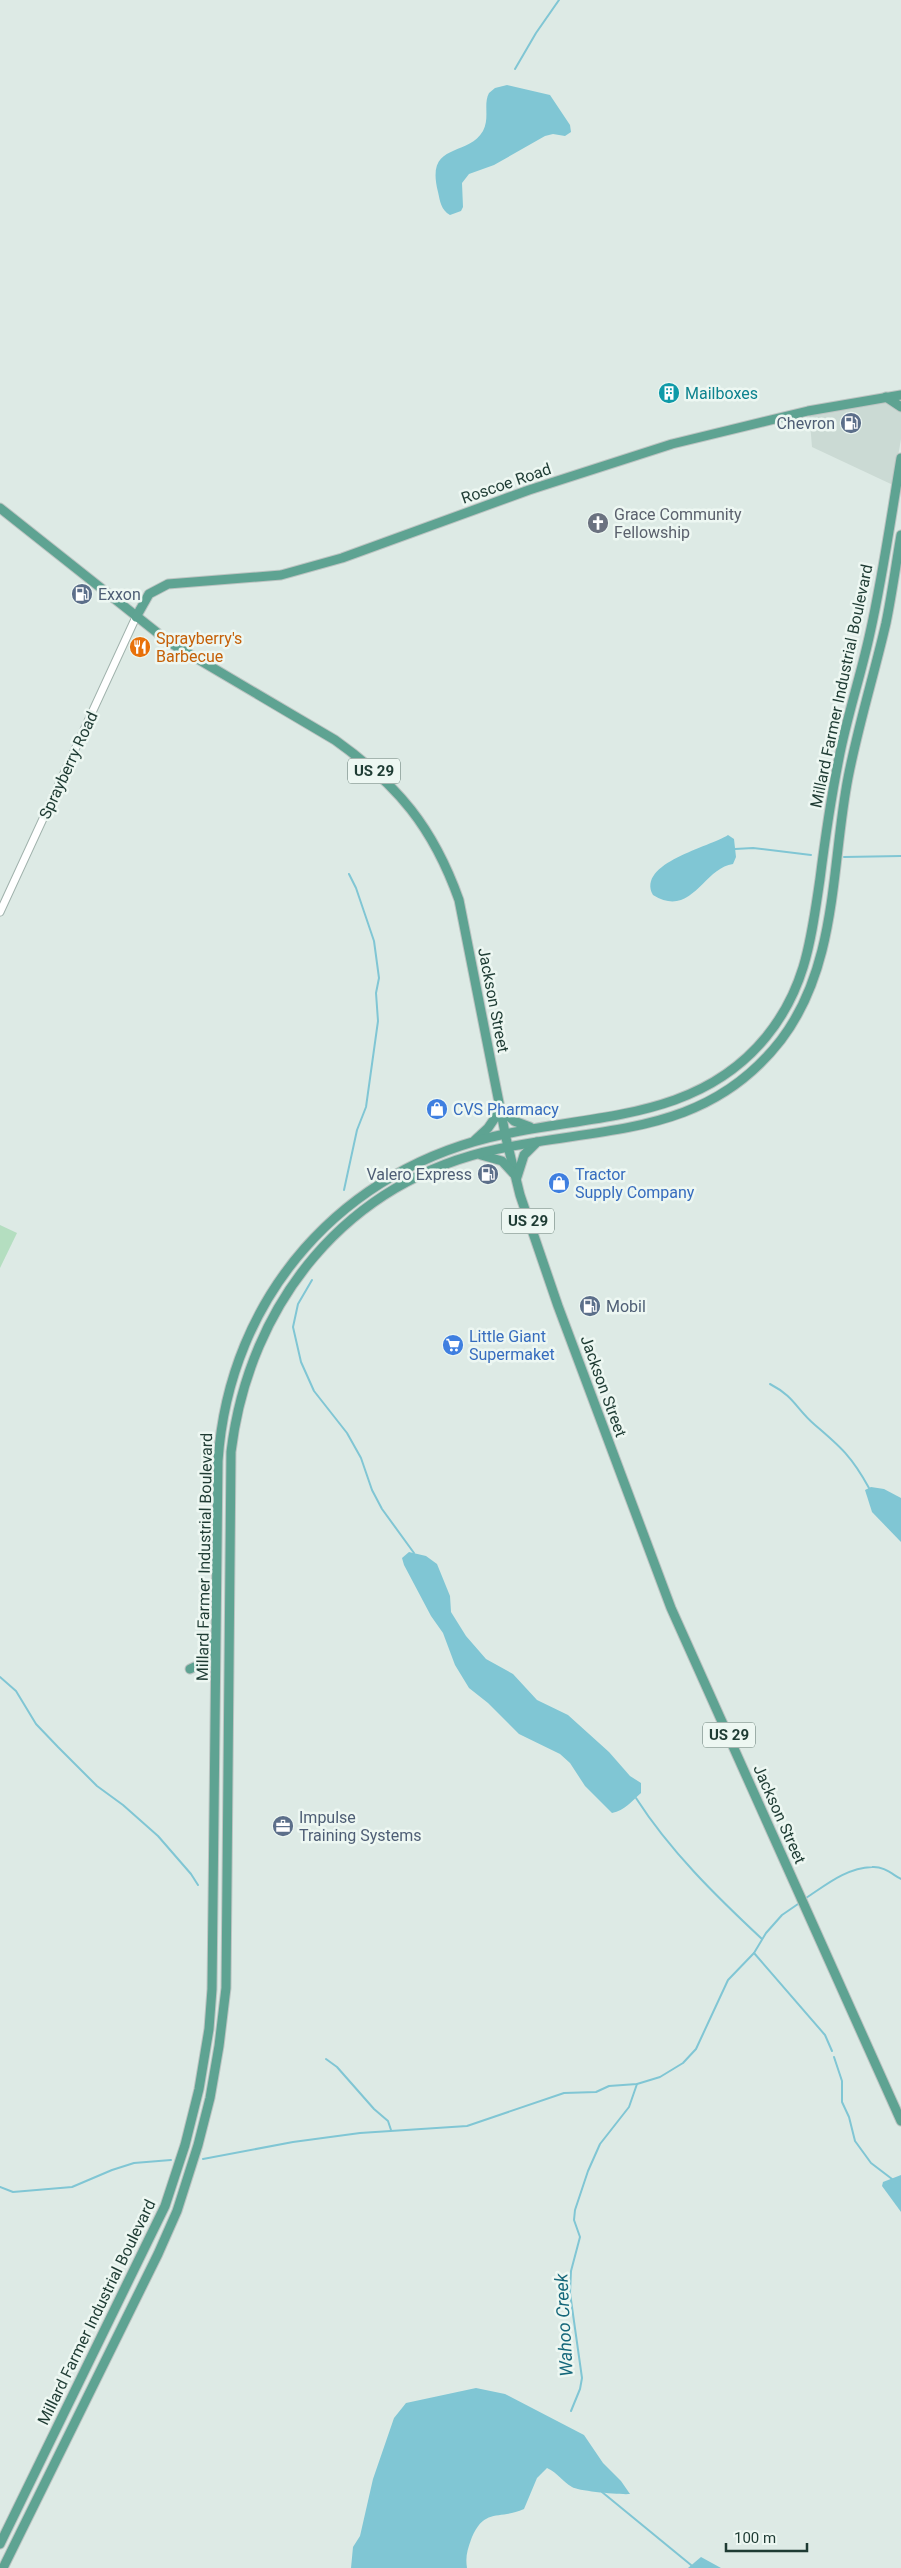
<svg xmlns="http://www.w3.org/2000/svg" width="901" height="2568" font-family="Roboto,sans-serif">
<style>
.built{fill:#cbdad4}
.green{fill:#b4dec0}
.water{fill:#80c6d4}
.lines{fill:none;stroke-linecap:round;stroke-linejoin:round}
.stream{stroke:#80c6d4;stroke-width:2}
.minor-casing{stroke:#a0b2ac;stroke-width:9}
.major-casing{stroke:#bcc4c2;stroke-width:11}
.minor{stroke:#fff;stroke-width:7}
.major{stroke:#5ea392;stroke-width:9}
.labels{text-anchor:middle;stroke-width:5;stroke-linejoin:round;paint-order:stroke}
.shield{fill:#edf7f2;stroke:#5c736c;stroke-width:1}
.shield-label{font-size:15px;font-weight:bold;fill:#1e3b33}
.culture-label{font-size:16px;fill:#0d838f;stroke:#edf7f2;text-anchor:start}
.service-label{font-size:16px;fill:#4e5e75;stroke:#edf7f2;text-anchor:start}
.street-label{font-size:16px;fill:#1e3b33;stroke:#edf7f2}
.worship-label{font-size:16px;fill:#5b616d;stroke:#edf7f2;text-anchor:start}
.food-label{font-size:16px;fill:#c56008;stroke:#edf7f2;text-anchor:start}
.shop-label{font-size:16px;fill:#366cbe;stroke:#edf7f2;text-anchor:start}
.water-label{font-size:18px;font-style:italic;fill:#15677a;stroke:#edf7f2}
</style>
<rect width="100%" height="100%" fill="#ddeae5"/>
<!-- built -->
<path class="built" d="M901,393v46l-8,46 -81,-38 -3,-36z"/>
<!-- green -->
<path class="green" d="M0,1225l17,8 -17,35z"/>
<!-- water -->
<g class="water">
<path d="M507,85l43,10 20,30 1,7 -6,4 -12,-2 -8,2 -51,29 -25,9 -7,9 1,24 -2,4 -11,4c-9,-5 -10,-14 -12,-23 -13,-51 29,-34 45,-61 7,-13 0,-27 6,-38l6,-5z"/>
<path d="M728,835l6,4 2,18 -3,7c-30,4 -41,55 -80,31 -17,-32 57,-48 75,-60z"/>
<path d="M871,1487l13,2 17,9v44l-29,-30 -7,-22z"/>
<path d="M409,1552l17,4 11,8 13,32 1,16 15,24 20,23 27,15 24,26 31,15 41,37 21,24 11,7v10c-10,9 -16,17 -29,20l-27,-27 -15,-23 -10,-9 -41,-20 -31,-31 -19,-15 -14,-23 -12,-32 -12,-17 -27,-51 -2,-7z"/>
<path d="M901,2175v37l-19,-26 1,-4z"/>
<path d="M476,2388l29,6 79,41 19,28 18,18 9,13c-9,1 -52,-3 -58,-7 -10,-6 -14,-14 -25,-19l-10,10 -13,31c-24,11 -39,-2 -52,28 -4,11 -7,19 -5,31h-116l2,-21 7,-11 13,-57 21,-61 12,-15z"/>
<path d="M701,2557l20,11h-33z"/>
</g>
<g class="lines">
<!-- stream -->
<g class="stream">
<path d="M515,69l21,-36 23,-33"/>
<path d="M735,849l18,-1 58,7"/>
<path d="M844,857l57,-1"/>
<path d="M344,1190l13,-60 9,-23 12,-86 -2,-28 3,-15 -5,-37 -18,-53 -7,-14"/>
<path d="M312,1280l-14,24 -5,23 8,35 13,29 33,42 14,25 11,32 10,19 32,44"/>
<path d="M770,1384c25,13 26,25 45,41 26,22 37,32 54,63"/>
<path d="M0,1677l16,14 20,33 22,23 39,39 26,19 35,31 33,38 7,11"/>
<path d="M636,1798c34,53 80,98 126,141"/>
<path d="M806,1898c20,-13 40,-30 66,-31 11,-1 20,7 29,12"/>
<path d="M754,1953l71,82 7,16"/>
<path d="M834,2057l8,24v21l7,15 6,24 16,22 21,16"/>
<path d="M326,2059l11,8 37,42 14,12 3,9"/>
<path d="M203,2159l90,-17 67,-9 107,-7 97,-33 32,-1 13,-6 28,-2 23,-7 23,-14 13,-14 32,-69 26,-27 12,-20 16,-18 16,-11"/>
<path d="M0,2187l13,5 59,-5 40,-17 22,-7 37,-3"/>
<path d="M571,2411l9,-22 2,-11 -12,-85 1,-22 9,-34 -6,-17 1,-10 13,-39 12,-27 29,-37 8,-23"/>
<path d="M602,2492l89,73"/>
</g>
<!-- minor casing -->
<g class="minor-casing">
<path id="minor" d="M0,912l136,-295"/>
</g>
<!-- major casing -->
<g class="major-casing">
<g id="major">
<path d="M886,397l15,10"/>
<path d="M0,508l169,134 166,98c63,45 98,87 124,160l47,238 14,57 38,111 113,302 230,513"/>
<path d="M136,617l13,-23 19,-10 113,-9 61,-17 187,-68 143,-46 136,-33 93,-16"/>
<path d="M475,1140l13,-12 13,-19 13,12 16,6"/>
<path d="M481,1155l21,6 12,13"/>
<path d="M517,1177l7,-22 13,-13"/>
<path d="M190,1669l15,-7 8,-19"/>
<path d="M0,2544l165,-338 20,-61 14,-56 10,-60 3,-40 6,-528c11,-165 125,-294 287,-327 94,-20 194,-15 261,-97 40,-49 45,-98 54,-158 5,-40 11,-81 19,-121 8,-42 22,-83 31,-125 13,-58 21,-116 31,-175"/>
<path d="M3,2568l155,-314 19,-43 21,-66 12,-47 9,-52 7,-58 5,-536c18,-149 116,-272 267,-303 107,-23 208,-12 283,-109 57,-75 50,-174 67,-262 10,-52 26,-103 38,-155 6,-29 10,-59 15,-88"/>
</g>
</g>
<!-- minor -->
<use href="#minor" class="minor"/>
<!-- major -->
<use href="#major" class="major"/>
</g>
<!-- icons -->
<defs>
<g id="building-disc" transform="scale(1.125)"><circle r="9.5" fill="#0f9aa8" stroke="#edf7f2"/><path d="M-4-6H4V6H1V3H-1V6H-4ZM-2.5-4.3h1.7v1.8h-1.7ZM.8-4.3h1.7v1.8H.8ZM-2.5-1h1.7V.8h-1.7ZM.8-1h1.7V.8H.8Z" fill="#fff"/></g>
<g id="fuel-disc" transform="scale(1.125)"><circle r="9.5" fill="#5c6f8a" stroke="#edf7f2"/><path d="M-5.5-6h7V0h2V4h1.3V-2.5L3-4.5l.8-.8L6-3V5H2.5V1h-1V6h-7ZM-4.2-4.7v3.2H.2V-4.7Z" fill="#fff"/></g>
<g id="church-disc" transform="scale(1.125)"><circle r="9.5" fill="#6b7280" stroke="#edf7f2"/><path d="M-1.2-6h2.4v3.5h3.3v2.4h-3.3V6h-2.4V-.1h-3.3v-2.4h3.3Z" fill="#fff"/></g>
<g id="restaurant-disc" transform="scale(1.125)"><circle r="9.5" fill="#e8710a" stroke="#edf7f2"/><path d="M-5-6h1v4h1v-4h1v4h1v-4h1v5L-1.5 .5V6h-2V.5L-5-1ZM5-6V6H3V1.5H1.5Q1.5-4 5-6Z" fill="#fff"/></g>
<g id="shop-disc" transform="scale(1.125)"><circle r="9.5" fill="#3f7fe0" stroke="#edf7f2"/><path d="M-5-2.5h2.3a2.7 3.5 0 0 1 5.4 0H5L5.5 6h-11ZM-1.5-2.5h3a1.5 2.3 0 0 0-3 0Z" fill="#fff"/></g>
<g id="supermarket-disc" transform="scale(1.125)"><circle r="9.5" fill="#3f7fe0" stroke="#edf7f2"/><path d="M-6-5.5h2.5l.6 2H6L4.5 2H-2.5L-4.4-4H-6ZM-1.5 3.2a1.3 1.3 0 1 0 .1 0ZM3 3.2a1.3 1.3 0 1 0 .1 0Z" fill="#fff"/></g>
<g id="office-disc" transform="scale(1.125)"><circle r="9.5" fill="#5c6f8a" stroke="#edf7f2"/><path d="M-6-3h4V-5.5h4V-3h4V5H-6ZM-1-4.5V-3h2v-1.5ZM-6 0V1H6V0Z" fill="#fff"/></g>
</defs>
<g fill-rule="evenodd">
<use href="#building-disc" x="669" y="393"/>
<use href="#fuel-disc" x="851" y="423"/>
<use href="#church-disc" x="598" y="523"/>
<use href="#fuel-disc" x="82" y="594"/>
<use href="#restaurant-disc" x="140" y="647"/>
<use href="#shop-disc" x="437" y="1109"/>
<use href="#fuel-disc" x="488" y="1174"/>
<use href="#shop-disc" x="559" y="1183"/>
<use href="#fuel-disc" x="590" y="1306"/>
<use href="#supermarket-disc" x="453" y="1345"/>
<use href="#office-disc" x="283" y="1826"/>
</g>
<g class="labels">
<!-- shield labels -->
<g class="shield">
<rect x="348" y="758.5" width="52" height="25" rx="4"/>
<rect x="502" y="1208.5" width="52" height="25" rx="4"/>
<rect x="703" y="1722.5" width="52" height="25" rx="4"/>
</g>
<g class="shield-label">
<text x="374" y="776">US 29</text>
<text x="528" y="1226">US 29</text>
<text x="729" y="1740">US 29</text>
</g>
<!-- culture labels -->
<g class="culture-label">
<text x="685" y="399">Mailboxes</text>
</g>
<!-- service labels -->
<g class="service-label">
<text x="835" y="429" text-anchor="end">Chevron</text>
<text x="98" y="600">Exxon</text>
<text x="472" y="1180" text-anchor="end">Valero Express</text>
<text x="606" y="1312">Mobil</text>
<text x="299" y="1823">Impulse<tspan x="299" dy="18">Training Systems</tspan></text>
</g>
<!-- street labels -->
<g class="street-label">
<text transform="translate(506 483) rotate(-19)" y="6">Roscoe Road</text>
<text transform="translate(841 686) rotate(-78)" y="6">Millard Farmer Industrial Boulevard</text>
<text transform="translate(68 765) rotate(-65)" y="6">Sprayberry Road</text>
<text transform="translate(494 1000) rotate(79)" y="6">Jackson Street</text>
<text transform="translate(604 1386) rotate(70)" y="6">Jackson Street</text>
<text transform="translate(204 1557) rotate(-89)" y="6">Millard Farmer Industrial Boulevard</text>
<text transform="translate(780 1814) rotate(66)" y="6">Jackson Street</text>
<text transform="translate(96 2312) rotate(-64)" y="6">Millard Farmer Industrial Boulevard</text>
</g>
<!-- worship labels -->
<g class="worship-label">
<text x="614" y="520">Grace Community<tspan x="614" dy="18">Fellowship</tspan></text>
</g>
<!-- food labels -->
<g class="food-label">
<text x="156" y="644">Sprayberry's<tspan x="156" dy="18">Barbecue</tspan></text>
</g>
<!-- shop labels -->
<g class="shop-label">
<text x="453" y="1115">CVS Pharmacy</text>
<text x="575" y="1180">Tractor<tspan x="575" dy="18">Supply Company</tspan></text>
<text x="469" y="1342">Little Giant<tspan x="469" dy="18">Supermaket</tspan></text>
</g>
<!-- water labels -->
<g class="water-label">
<text transform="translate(564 2325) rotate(-93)" y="6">Wahoo Creek</text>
</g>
</g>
<!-- scale -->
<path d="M726 2543v8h81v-8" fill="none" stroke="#1e3b33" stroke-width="2.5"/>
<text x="734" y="2543" font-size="15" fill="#1e3b33" stroke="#edf7f2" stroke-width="4" paint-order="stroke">100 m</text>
</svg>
